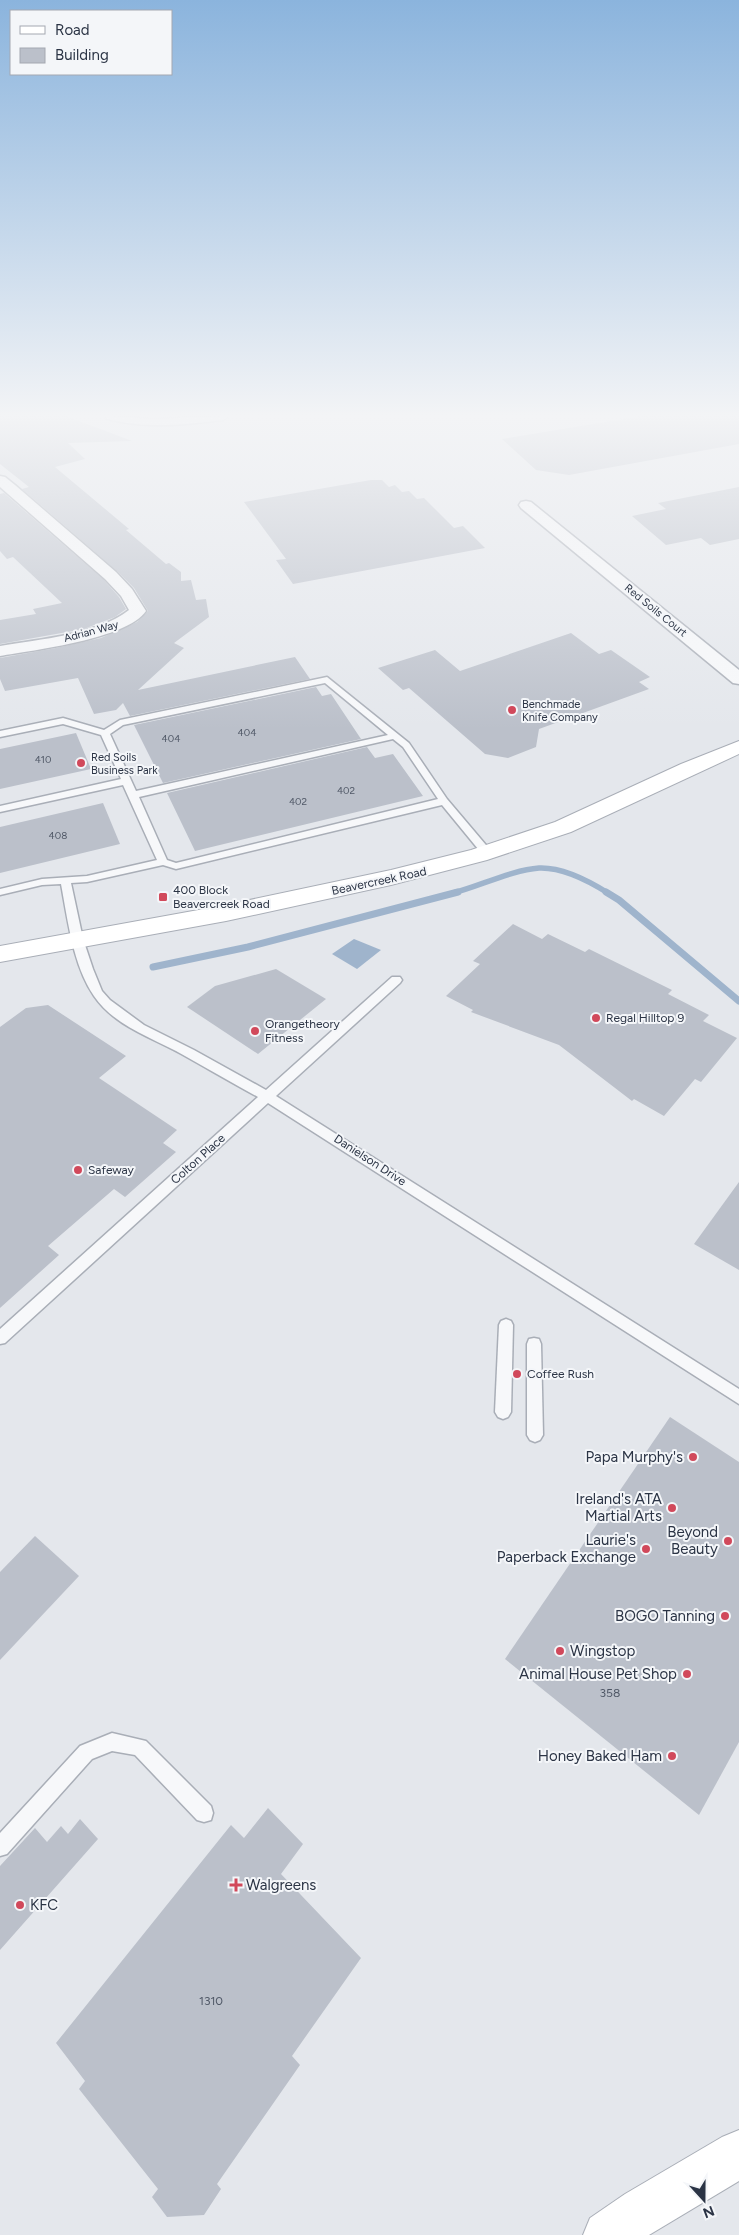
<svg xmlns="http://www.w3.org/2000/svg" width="739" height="2235" font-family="Figtree,sans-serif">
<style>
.water{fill:#9fb4cc}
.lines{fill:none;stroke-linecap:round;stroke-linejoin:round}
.stream-far1{stroke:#9fb4cc;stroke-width:5.5}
.stream{stroke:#9fb4cc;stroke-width:7}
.building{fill:#bbc0ca}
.lane-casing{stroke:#a9aeb7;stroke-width:3}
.street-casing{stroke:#a9aeb7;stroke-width:3}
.secondary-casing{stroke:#a9aeb7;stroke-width:2}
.lane{fill:#f7f8fa;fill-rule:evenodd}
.street{fill:#f7f8fa;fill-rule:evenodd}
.secondary{fill:#fff;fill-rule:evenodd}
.poi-dot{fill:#d1495b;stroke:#f4f6f9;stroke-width:2}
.labels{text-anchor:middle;stroke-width:4;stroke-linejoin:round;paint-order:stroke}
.number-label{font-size:10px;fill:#4f5766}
.far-street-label{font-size:11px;fill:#2b3445;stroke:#f4f6f9}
.far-poi-label{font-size:11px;fill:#2b3445;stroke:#f4f6f9;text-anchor:start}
.street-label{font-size:12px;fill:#2b3445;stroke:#f4f6f9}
.poi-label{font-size:12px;fill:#2b3445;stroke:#f4f6f9;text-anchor:start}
.near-number-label{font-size:12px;fill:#4f5766}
.near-poi-label{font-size:15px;fill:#2b3445;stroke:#f4f6f9;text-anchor:end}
</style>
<rect width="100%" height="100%" fill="#e4e7ec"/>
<!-- water -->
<path class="water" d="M354,939l27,11 -24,19 -25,-15z"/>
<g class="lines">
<!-- stream-far1 -->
<path class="stream-far1" d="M453,893c27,-7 59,-23 86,-25 24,-1 50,13 69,25"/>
<!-- stream -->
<g class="stream">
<path d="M606,892l13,8 120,101"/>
<path d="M153,967l95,-20 210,-55"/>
</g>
</g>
<!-- building -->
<g class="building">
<path d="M0,416h66l66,25 -64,2 17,16 -30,8 74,62 -3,1 40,34 3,-1 12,9v9l10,-1 5,20 10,-1 3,18 -35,26 10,5 -46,42 157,-33 15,22 -180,37 -7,-13 -7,7 -22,4 -16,-36 -73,13 -5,-12v-21l56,-10 45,-10 36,-16 11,-11 -14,-23 -17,-17 -95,-82 7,-2 -29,-23z"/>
<path d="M642,416h97v28l-170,31 -33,-5 -34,-31z"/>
<path d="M371,480h11l7,7 6,-2 7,7 7,-1 8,8 7,-1 30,30 9,-2 22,22 -192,36 -17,-24 10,-1 -42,-57z"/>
<path d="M739,487v52l-29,6 -9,-7 -35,7 -34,-29 34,-7 -8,-6z"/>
<path d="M4,493l100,87 15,17 7,12 -11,8 -31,12 -84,15v-24l36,-6 -3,-5 29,-6 -49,-46 -6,2 -7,-8v-57z"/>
<path d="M571,633l28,21 12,-4 39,27 -11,5 10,7 -110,40 -3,18 -28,11 -23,-4 -76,-66 -6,2 -25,-22 57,-18 25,21z"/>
<path d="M316,687l6,9 9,-2 30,45 -198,44 -29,-58z"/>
<path d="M76,733l15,36 -91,20v-40z"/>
<path d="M367,747l8,11 18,-4 30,42 -228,55 -28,-58z"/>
<path d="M103,803l17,41 -120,29v-46z"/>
<path d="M513,924l29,15 6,-5 37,18 4,-3 83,41 -4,4 41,21 -6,6 34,17 -36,44 -6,-3 -31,37 -30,-17 -2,2 -73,-56 -88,-33 2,-2 -27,-14 34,-32 -7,-3z"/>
<path d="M276,969l50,30 -68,55 -71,-47 28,-21z"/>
<path d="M48,1005l78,51 -27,22 78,52 -14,13 13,9 -51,45 -11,-8 -66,57 11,9 -59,53v-281l26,-19z"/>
<path d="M739,1182v88l-45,-26z"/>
<path d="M670,1417l69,45v280l-40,73 -194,-156z"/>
<path d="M35,1536l44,40 -79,84v-88z"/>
<path d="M268,1808l35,36 -22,30 80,84 -69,98 8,9 -83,119 4,5 -17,26 -37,2 -15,-20 6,-8 -79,-100 6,-8 -29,-38 175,-218 13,13z"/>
<path d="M80,1819l18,20 -98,111v-84l35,-38 12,14 14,-16 7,8z"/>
</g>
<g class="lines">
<!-- lane casing -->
<g class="lane-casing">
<g id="lane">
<path d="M327,677l82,66 38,56 44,52v4h-8l-41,-50 -266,64 -13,-4 -76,17 -16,1 12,56 10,30 9,22 8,9 34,25 50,25 72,40 126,-113h8l2,3 -2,3 -124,113 463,293v15l-471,-301 -263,240 -5,1v-15l258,-232c-24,-13 -48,-27 -73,-41 -31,-18 -70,-29 -91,-60 -21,-31 -26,-75 -33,-112l-19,1 -42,10v-6l42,-10 45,-3 70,-16 -34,-75 -123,27v-6l121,-27 -20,-44 -38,-11 -63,13v-6l63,-13 41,12 16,-10zM325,683l63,52 -252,56 -26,-57 13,-9zM393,739l10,8 35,52 -262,64 -9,-3 -28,-63z"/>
<path d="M506,1319l5,2 2,4 -2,87 -3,5 -5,2 -5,-2 -3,-5 4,-87 2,-4z"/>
<path d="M534,1338l5,1 2,5 2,91 -3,5 -5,2 -5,-2 -3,-5v-91l2,-5z"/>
<path d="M112,1733l34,8 65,65 2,7 -2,7 -7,2 -7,-2 -62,-65 -23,-4 -20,8 -85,95 -7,2v-23l80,-87z"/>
</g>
</g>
<!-- street casing -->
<g class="street-casing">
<g id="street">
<path d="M106,416l47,3 76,-3 -6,4c-40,5 -76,9 -116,-1z"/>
<path d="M0,476l5,1 10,8 101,87 16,17 14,22c-19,28 -112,39 -146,45v-10c40,-7 97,-11 129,-36l-8,-14 -16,-17 -105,-92z"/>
<path d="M526,501l5,1 208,168v14l-6,-1 -212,-175 -2,-3 2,-3z"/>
</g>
</g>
<!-- secondary casing -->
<g class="secondary-casing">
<g id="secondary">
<path d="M739,741v13l-168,78 -84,28 -96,25 -165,36 -226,41v-16l226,-41 165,-35 80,-20 84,-28 126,-58z"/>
<path d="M739,2130v51l-90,54h-66l7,-17 35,-24 97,-57z"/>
</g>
</g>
<!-- lane -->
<use href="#lane" class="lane"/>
<!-- street -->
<use href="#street" class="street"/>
<!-- secondary -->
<use href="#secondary" class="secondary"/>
</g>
<!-- sky -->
<linearGradient id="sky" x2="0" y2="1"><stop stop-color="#8bb4dd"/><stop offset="0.57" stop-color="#f3f4f6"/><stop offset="1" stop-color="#f3f4f6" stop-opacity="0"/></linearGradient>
<rect width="739" height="729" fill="url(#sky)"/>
<!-- markers -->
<g class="poi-dot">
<circle cx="512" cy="710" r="5"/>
<circle cx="81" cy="763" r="5"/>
<rect x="158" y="892" width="10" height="10" rx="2.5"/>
<circle cx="596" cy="1018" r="5"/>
<circle cx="255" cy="1031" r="5"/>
<circle cx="78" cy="1170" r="5"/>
<circle cx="517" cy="1374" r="5"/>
<circle cx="693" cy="1457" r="5"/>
<circle cx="672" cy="1508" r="5"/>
<circle cx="728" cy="1541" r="5"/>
<circle cx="646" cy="1549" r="5"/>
<circle cx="725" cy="1616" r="5"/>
<circle cx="560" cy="1651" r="5"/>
<circle cx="687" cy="1674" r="5"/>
<circle cx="672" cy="1756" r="5"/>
<path d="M233.5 1877.5h5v5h5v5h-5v5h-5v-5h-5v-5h5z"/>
<circle cx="20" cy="1905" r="5"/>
</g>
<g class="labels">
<!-- number labels -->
<g class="number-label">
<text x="247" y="736">404</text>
<text x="171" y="742">404</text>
<text x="43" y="763">410</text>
<text x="346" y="794">402</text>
<text x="298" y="805">402</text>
<text x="58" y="839">408</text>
</g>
<!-- far-street labels -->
<g class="far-street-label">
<text transform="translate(656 610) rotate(39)" y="4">Red Soils Court</text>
<text transform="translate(91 631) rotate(-15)" y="4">Adrian Way</text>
</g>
<!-- far-poi labels -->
<g class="far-poi-label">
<text x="522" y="708">Benchmade<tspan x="522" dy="13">Knife Company</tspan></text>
<text x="91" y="761">Red Soils<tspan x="91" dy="13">Business Park</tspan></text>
</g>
<!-- street labels -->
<g class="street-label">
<text transform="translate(379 881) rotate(-12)" y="4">Beavercreek Road</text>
<text transform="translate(198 1159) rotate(-42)" y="4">Colton Place</text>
<text transform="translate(370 1160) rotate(33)" y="4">Danielson Drive</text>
</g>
<!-- poi labels -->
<g class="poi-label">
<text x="173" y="894">400 Block<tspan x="173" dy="14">Beavercreek Road</tspan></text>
<text x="606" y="1022">Regal Hilltop 9</text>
<text x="265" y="1028">Orangetheory<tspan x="265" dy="14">Fitness</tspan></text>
<text x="88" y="1174">Safeway</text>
<text x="527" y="1378">Coffee Rush</text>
</g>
<!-- near-number labels -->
<g class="near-number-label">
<text x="610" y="1697">358</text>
<text x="211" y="2005">1310</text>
</g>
<!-- near-poi labels -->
<g class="near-poi-label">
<text x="683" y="1462">Papa Murphy's</text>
<text x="662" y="1504">Ireland's ATA<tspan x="662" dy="17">Martial Arts</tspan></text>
<text x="718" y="1537">Beyond<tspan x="718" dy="17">Beauty</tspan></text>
<text x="636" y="1545">Laurie's<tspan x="636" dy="17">Paperback Exchange</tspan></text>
<text x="715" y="1621">BOGO Tanning</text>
<text x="570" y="1656" text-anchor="start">Wingstop</text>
<text x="677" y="1679">Animal House Pet Shop</text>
<text x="662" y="1761">Honey Baked Ham</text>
<text x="246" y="1890" text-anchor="start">Walgreens</text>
<text x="30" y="1910" text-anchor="start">KFC</text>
</g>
</g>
<!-- legend -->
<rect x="10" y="10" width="162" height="65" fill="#f4f6f9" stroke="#a4a8b1"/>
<rect x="20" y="26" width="25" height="8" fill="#ffffff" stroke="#a4a8b1"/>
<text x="55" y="35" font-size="15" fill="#2b3445">Road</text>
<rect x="20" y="48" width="25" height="15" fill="#bbc0ca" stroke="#a4a8b1"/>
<text x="55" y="60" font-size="15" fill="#2b3445">Building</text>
<!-- north arrow -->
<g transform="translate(704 2200) rotate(159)" stroke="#f4f6f9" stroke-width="4" paint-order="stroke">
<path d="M0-4L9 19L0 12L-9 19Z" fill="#2b3445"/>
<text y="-8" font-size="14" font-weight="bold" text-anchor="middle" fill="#2b3445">N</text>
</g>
</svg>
